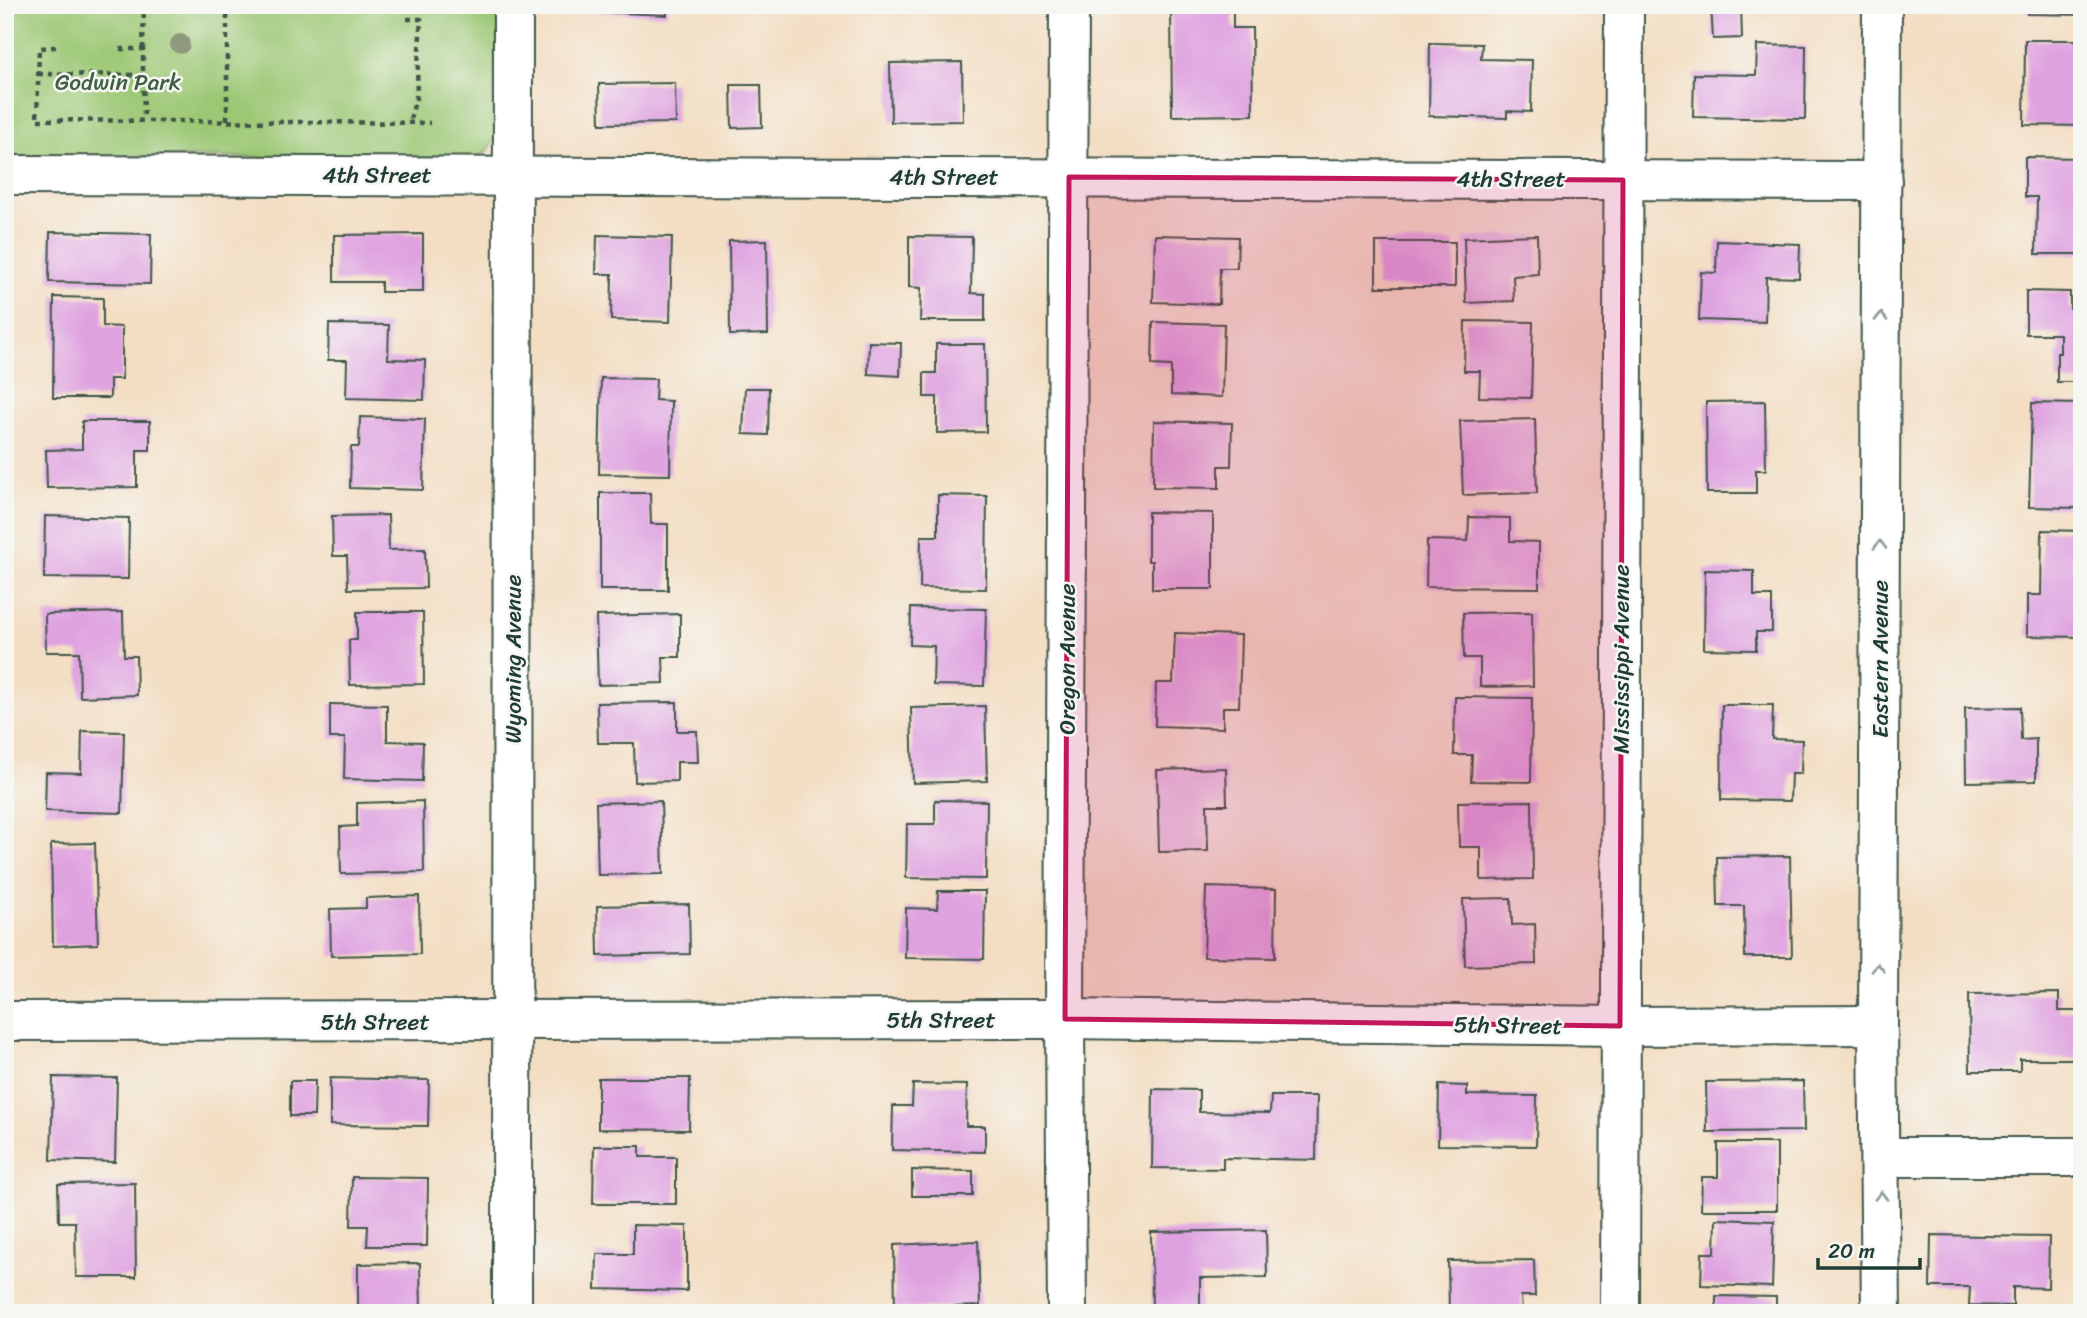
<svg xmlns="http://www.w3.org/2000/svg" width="2087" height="1318" font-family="Sriracha,sans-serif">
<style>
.green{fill:#9cc875;stroke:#5e8254;stroke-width:2}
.building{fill:#dfa2e0}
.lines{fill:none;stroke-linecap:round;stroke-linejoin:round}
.minor-casing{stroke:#3f5549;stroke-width:42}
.path{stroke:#3f5549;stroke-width:4.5;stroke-dasharray:5 5;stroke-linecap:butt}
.minor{stroke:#fff;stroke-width:38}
.tree{fill:#8f997d}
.oneway{stroke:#8f9e9a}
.marked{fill:#c2185b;fill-opacity:0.2;stroke:#c2185b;stroke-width:5;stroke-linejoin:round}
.labels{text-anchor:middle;stroke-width:5;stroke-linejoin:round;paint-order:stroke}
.park-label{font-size:23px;fill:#3e6044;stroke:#f6f6f2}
.street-label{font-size:23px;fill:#1f3d34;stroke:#f6f6f2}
</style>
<rect width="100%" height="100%" fill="#f6f6f2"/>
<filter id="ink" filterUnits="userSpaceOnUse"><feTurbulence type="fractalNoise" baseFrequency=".0143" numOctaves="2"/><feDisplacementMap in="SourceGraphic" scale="14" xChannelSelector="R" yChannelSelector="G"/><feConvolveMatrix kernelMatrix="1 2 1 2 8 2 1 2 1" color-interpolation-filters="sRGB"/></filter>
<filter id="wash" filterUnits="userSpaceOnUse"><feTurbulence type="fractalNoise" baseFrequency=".00686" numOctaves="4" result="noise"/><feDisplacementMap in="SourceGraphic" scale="28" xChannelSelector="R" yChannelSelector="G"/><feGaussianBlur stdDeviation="1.57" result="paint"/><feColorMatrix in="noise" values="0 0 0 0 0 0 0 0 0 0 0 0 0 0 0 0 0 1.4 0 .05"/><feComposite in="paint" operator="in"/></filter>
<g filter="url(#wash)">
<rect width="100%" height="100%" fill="#f3dec3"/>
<!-- green -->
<path class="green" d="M5,5h494l1,128 -15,20 -8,6 -472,-3z"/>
<g id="blocks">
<!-- building -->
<g class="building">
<path d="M598,5h69v10l-69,-3z"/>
<path d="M1171,5h62v23h19l1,87 -81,1z"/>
<path d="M1711,5h30l1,33 -29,1z"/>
<path d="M2027,5h55v10l-55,-1z"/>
<path d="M2025,40h57v86l-58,-1z"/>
<path d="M1430,43l52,1 -1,15 51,1 -1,52 -24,-1v7l-78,-2z"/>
<path d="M1757,45l49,1 -1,73 -112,-2 1,-43 62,1z"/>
<path d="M962,62l1,59 -72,1 -1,-59z"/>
<path d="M675,83l1,40 -76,1 -1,-40z"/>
<path d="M731,85h30l1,42 -30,1z"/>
<path d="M2025,157l57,1v96h-46l1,-57h-12z"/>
<path d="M50,232l101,2 -1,50 -101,-2z"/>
<path d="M423,234v58h-42v-10h-47v-47z"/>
<path d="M597,235l75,2 -2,85 -59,-2 1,-46h-16z"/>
<path d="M1155,235l83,2 -1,31h-17l-1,36 -66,-2z"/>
<path d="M1537,235l1,39 -25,2 1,25 -48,2 -2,-65z"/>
<path d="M909,236l63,1 -1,56 14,1v27h-65l1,-33 -12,-1z"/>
<path d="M767,240l1,94 -38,1 -1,-94z"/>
<path d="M1717,241l83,3 -1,34 -33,-1 -1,45 -66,-2 2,-48 15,1z"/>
<rect x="1376" y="242" width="79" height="45"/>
<path d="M2026,291l44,1v16h12v74h-25v-29h3v-19h-34z"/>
<path d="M54,297l49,1v28l19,1v52h-12v19h-57z"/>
<path d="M1465,321l68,1 -2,76 -52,-1 1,-26h-16z"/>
<path d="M1153,322l71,2 -2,73 -51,-2v-29l-19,-1z"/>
<path d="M329,324l60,1 -1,34 37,1 -1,40 -78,-2 1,-38h-19z"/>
<path d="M869,342l32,1 -1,33 -32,-2z"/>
<path d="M936,344h49l1,88 -49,1v-36h-13v-24h12z"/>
<path d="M601,378l55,1 -1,21 16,1 -1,74 -71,-1z"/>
<path d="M745,388h24l-1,47 -25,-1z"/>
<path d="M1765,401l1,69h-10v23h-49l-1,-91z"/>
<path d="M2032,403l49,1 -3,104 -49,-1z"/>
<path d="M360,417l65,2 -2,71 -73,-2 1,-41h8z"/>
<path d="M1535,419l2,74 -74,2 -3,-74z"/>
<path d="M82,421h68v29h-13v37l-90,1 -1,-38 36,-1z"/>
<path d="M1154,421l78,2 -1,43h-12v22l-66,-1z"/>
<path d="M600,493h50l1,31h17v66h-68z"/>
<path d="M938,495l49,1 -1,93 -66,-1 1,-52h17z"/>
<path d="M1148,512l65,1v76h-61v-28h-4z"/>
<path d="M388,515l1,35 36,-1 1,39 -78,1 -1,-33h-14l-1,-40z"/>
<path d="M45,516l84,2 -1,61 -84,-1z"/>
<path d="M1469,517l41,1v23l29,1v46l-113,-1 1,-47 41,1z"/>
<path d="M2042,530l40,1v106l-55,-1v-41h14z"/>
<path d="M1705,570l49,1v25h18v36h-16v18l-52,-1z"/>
<path d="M911,608l75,1 -2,77 -51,-1 1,-39 -24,-1z"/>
<path d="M123,612l1,44h12l1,39 -57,2 -1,-45h-33l-1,-38z"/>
<path d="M357,612h66l1,72 -74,1 -1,-45h8z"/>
<path d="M1532,612l1,74 -53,1v-29h-16l-1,-45z"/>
<path d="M680,614v43h-17l1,26 -66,2 -2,-69z"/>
<path d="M1175,633l66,2 -2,72h-16v21l-68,-2 1,-43h17z"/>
<path d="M1455,697l77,1 -1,84 -60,-1 1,-26h-18z"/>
<path d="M677,702v29h20l1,31h-21v19l-42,1 -1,-39h-36l-1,-40z"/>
<path d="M330,704l57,1v36l36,1 -1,39 -78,-2 1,-41h-15z"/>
<path d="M1722,705h51l-1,34 30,1 -1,34h-10l-1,27 -69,-1z"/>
<path d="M985,706l2,75 -74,2 -2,-75z"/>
<path d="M2020,707l1,33 15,-1v42l-70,1 -1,-74z"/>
<path d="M82,731l42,1 -2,81 -77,-2 1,-39 35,1z"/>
<path d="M1226,768l1,37h-20l1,46 -49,1 -2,-82z"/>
<path d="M935,800l52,1 -1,78 -80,-1 1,-54h28z"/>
<path d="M423,801l1,71 -83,2 -1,-47 17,-1v-23z"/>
<path d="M661,801l2,73 -65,1 -2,-72z"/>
<path d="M1532,801l1,78 -52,1v-33h-22l-1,-45z"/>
<path d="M95,843l3,101 -45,2 -2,-102z"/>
<path d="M1790,856l2,101h-47l-1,-51h-26l-1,-49z"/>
<path d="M1206,887l70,2 -1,69 -71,-1z"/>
<path d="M938,891h47l-1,68 -79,-1 1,-50 31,1z"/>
<path d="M419,896l1,58 -89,2 -1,-47 36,-1v-10z"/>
<path d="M1511,898l1,27 23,-1 1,40 -71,2 -2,-67z"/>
<path d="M689,904l1,50 -92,2 -1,-50z"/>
<path d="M2059,993v18h18v48h-57v12h-50l-1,-77z"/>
<path d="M53,1077l64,1 -2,84 -64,-2z"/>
<path d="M330,1078l99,2 -1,46 -98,-1z"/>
<path d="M598,1078h92l-1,52 -91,-1z"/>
<path d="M290,1081h25l-1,35h-24z"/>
<path d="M1803,1081l1,50 -97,1 -1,-50z"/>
<path d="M913,1084l54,1 -1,41h19v26l-93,-2 1,-44h19z"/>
<path d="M1439,1085l28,1v9l70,1 -1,50 -98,-1z"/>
<path d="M1153,1089l46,1v22l71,1 1,-17h46l-1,64 -93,-2v11l-71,-1z"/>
<path d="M1718,1143h59v67h-76l1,-33h16z"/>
<path d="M594,1146h46v11h36v47h-83z"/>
<path d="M912,1170l61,1v25h-61z"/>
<path d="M352,1177l76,1 -1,68h-60l1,-20h-17z"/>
<path d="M135,1183l1,94h-60l-1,-55h-16l-1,-38z"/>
<path d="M1716,1219l58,2 -2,66 -71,-2 1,-32h13z"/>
<path d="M633,1225l54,1v65l-91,-2 1,-35h36z"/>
<path d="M1266,1230l1,47 -67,1v35h-48l-1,-81z"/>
<path d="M1931,1235l118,2 -1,51 -35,-1v19l-44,-1 1,-18h-40z"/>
<path d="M978,1241l2,65 -85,3 -1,-64z"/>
<path d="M1534,1260l1,36h-14l1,17h-73l-1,-52z"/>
<path d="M420,1263l1,50h-63v-49z"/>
<path d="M1716,1296l60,1v16h-60z"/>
</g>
</g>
</g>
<g filter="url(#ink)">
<use href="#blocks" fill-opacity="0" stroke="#3f5549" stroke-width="2"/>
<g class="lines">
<!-- minor casing -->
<g class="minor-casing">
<g id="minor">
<path d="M5,175l1877,6"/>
<path d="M5,1021l1060,-2 555,7 258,-1"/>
<path d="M1881,1157h201"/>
<path d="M512,1313l1,-1308"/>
<path d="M1067,1313l-2,-294 4,-1014"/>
<path d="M1620,1313l4,-1308"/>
<path d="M1881,1313l-3,-288 4,-1020"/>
</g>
</g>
<!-- path -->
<g class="path">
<path d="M227,5v117"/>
<path d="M407,19h14l-5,79 -7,25"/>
<path d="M56,47l-17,1 -2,72 393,3"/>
<path d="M120,49h23v26"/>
<path d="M143,49l1,-44"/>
<path d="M38,74l105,1 1,45"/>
</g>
<!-- minor -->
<use href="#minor" class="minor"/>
</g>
<!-- trees -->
<circle class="tree" cx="180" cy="44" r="10"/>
<!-- one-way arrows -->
<defs><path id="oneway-chevron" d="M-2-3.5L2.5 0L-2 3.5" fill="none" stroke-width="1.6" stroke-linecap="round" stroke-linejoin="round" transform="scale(1.75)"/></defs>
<g class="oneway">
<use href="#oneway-chevron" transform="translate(1881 317) rotate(-90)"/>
<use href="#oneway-chevron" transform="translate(1880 545) rotate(-90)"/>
<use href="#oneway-chevron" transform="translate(1878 968) rotate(-90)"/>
<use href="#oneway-chevron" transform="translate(1881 1196) rotate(-90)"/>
</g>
</g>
<!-- marked area -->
<path class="marked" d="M1069,177l554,3 -3,846 -555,-7z"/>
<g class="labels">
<!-- park labels -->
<g class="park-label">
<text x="118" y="90">Godwin Park</text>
</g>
<!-- street labels -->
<g class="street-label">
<text x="377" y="183">4th Street</text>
<text x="944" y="185">4th Street</text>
<text x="1511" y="187">4th Street</text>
<text transform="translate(513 659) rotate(-90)" y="8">Wyoming Avenue</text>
<text transform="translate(1067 659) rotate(-90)" y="8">Oregon Avenue</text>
<text transform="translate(1621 659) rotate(-90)" y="8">Mississippi Avenue</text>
<text transform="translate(1880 659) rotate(-90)" y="8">Eastern Avenue</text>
<text x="941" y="1028">5th Street</text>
<text x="375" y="1030">5th Street</text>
<text transform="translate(1508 1025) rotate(1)" y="8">5th Street</text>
</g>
</g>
<!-- margin -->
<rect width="2087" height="1318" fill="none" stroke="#f6f6f2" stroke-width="28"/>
<!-- scale -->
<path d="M1818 1258v10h102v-10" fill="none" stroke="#1f3d34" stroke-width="3.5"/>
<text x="1828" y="1258" font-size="21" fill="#1f3d34" stroke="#f6f6f2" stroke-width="5" paint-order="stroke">20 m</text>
</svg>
